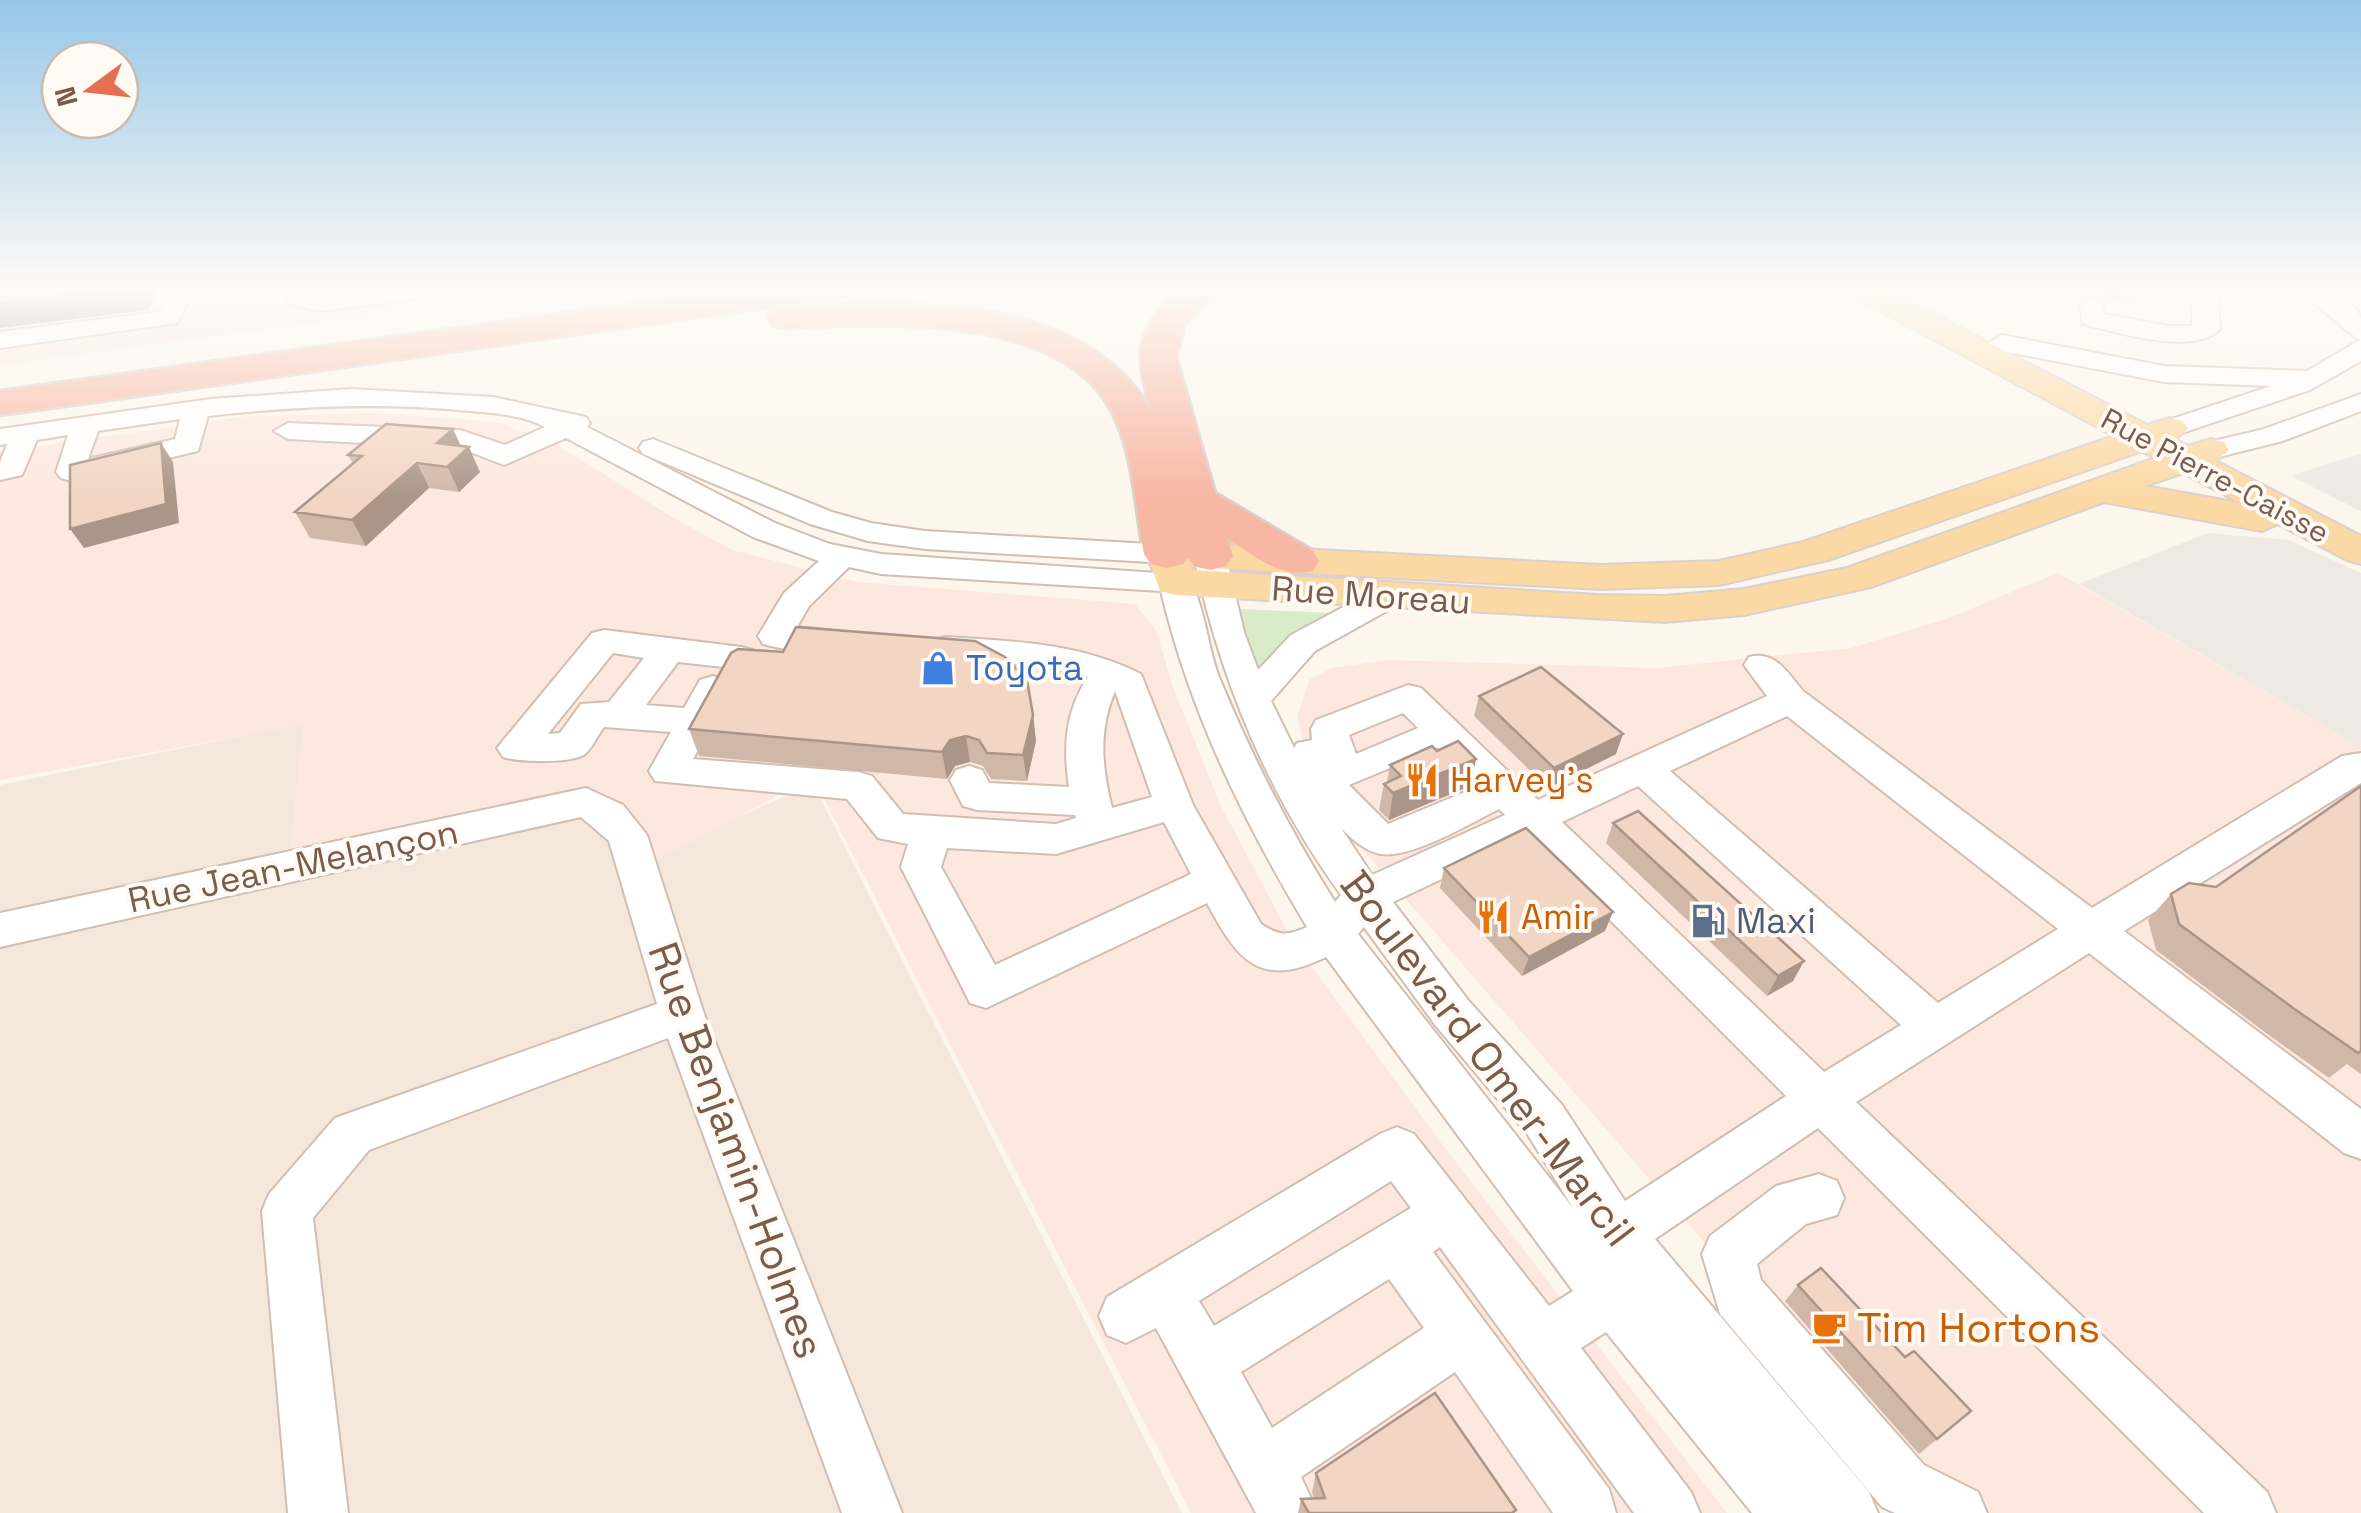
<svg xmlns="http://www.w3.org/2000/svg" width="2361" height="1513" font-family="'Space Grotesk',sans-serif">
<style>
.residential{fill:#f5e8da}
.commercial{fill:#fde8e0}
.industrial{fill:#efe9e4}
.green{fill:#d8ecc9}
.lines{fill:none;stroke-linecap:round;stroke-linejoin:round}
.minor-casing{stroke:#d1beb0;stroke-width:4}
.major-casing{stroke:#dad1cd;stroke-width:4}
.highway-casing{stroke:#dad1cd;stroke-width:5}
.minor{fill:#fff;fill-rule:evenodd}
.major{fill:#fbd9a5;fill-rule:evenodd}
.highway{fill:#f7b7a3;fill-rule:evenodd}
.wall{fill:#d1b7a8}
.shaded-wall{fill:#aa9588}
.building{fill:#f3d5c3;stroke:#aa9588;stroke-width:2.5}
.labels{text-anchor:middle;stroke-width:8;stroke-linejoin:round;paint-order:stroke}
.far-street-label{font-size:30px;fill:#7a5c4d;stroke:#fffaf3}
.street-label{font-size:35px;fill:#7a5c4d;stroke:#fffaf3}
.shop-label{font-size:35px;fill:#366cbe;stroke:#fffaf3;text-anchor:start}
.food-label{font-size:35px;fill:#c56008;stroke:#fffaf3;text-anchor:start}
.service-label{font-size:35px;fill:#4e5e75;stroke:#fffaf3;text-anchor:start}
.near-street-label{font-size:42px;fill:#7a5c4d;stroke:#fffaf3}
.near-food-label{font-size:42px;fill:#c56008;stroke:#fffaf3;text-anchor:start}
</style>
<rect width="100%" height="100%" fill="#fdf6ec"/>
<!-- residential -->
<path class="residential" d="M306,723l280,79 50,60 177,-78 369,729h-1182v-728z"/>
<!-- commercial -->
<g class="commercial">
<path d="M0,287h581l-581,78z"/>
<path d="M373,413l124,9 59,22 116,73 60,33 125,32 278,22 21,26 18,60 46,114 72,136 153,208 282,365h-536l-378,-736 -166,88 -58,-64 -301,70 15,-146 -303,55v-328l247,-36z"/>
<path d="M2058,573l303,174v766h-421l-583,-670 -46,-70 -14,-57 13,-37 22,-11 56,-8 269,8 194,-20 95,-29z"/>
</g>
<!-- industrial -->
<g class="industrial">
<path d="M2361,454v57l-70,-35 35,-12z"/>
<path d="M2208,533l80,7 73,33v174l-282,-163z"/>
</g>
<!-- green -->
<path class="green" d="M1239,609l93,4 -67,57 -7,-2z"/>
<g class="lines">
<!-- minor casing -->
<g class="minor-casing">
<g id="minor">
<path d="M174,287h31l-15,11 -13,25 -177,25v-16l159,-20z"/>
<path d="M286,287h24v8l9,2 75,-10h74l-12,7 -137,17 -30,-7z"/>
<path d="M2193,287h24l3,42c-26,28 -104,3 -137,-5l-3,-19 12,-7 9,2 3,14 64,12h24z"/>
<path d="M2297,287c22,0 57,6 64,32 0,12 0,30 0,42l-51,29 -140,47 -10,-2 -4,-6 4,-6 111,-37 -107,-4 -162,-31 -13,-8 13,-8 162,31 143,5 53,-31c-4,-1 -57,-46 -63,-53z"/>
<path d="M352,389l141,8 93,20 4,6 -3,4 188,96 55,21 51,10 305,21c19,27 21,71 33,102 33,80 70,152 116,225l6,-7c-74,-102 -121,-216 -147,-339l5,-7h22l5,7 18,76 14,38 33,-35 86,-46h24l4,7 -4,7 -86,48 -44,50 23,47 3,-5 15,-3 -1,-11 5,-9 92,-35 13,3 117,112 229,-104 -23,-31 5,-8c27,-7 38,16 54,34l289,217 250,-152 19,-3v30l-237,148 237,178v50l-17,-6 -255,-200 -233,149 411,390 9,21h-72l-386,-385 -163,111 214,253 9,21h-126l-146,-181 -25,16 110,144 9,21h-66l-194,-266 -7,5 176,237 7,24h-63l-98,-141 -154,105 17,36h-62l-100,-185 -30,15 -19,-8 -8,-19 8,-19 273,-163 17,-7 17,7 135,172 24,-15 -247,-334c-67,33 -89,2 -119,-54l-221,105 -16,-5 -69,-136 7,-23 -30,-6 -31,-39 -192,-18 -6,-10 22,-39 -67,-5c-6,8 -12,21 -19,27 -13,10 -67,8 -82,3l-6,-9 95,-115 12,-3 137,17 12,3 5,8 -5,8 -12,3 -63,-7 -32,43 38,3 16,-28 13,-4 13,4 5,8 -38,71 165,13 14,4 31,38 153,10 20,-6 -1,-3 -98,-5 -14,-4 -13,-26 6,-10 13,-4 13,4 7,13 80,4c-6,-40 -4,-76 19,-110l-48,-11 -94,-7 -12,-3 -5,-8 5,-8 12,-3c68,4 133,6 195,37l52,131 68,119c18,12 26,12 46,3 -64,-107 -117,-214 -146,-336l-280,-17 -32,-7 -40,39 -12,21 56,6 5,8 -5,8c-26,7 -64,2 -90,-5l-5,-8 26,-43 35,-32 -66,-24 -187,-99 -62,27 -44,-17 -172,-9 -14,-8 14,-8 172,7 45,15 40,-18c-22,-12 -51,-14 -75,-16 -88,-9 -174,-5 -262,5l-10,35 -127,30 -10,-3 -5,-6 12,-37 -31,5 -15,35 -22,5v-18l7,-18 -7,1v-16l211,-30zM180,419l-5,20 -87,20 10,-28zM613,653l31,5 -35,44 -28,2 -21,29 -12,1zM1115,691l37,106 -40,11c-10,-40 -14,-77 3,-117zM1403,713l15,15 -62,26 -7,-19zM1787,716l271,213 -120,74 -268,-232zM1438,748l39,39 -89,37 -39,-39zM1638,786l263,239 -77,47 -262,-250zM1499,809l6,6 -133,60 -31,-47c11,11 23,23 40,26 30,5 90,-31 118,-45zM1164,822l27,52 -196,91 -54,-98 6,-19 109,6zM1528,838l258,258 -161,105 -63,-96 -94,-105 -75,-98zM1364,927l72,99 92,109 45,73 -215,-274zM1391,1181l20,27 -197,118 -15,-25zM1389,1279l35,49 -152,100 -31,-56z"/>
<path d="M2361,394v17l-78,30 -72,18 -10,-3 -4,-6 4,-6 63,-15z"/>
<path d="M653,439l179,73 39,11 54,8 242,14 11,2 5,7 -5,7 -11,2 -242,-14 -57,-8 -58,-17 -167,-70 -4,-6 4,-6z"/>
<path d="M586,788l37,17 24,30 57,179 198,499h-60l-174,-475 -299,112 -56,68 35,295h-60l-26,-302 7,-17 66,-76 322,-114 -48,-163 -28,-24 -581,130v-34z"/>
<path d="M1819,1174l18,7 7,17 -7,17 -31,9 -49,40 4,16 163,185 54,27 9,21h-92l-13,-6 -162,-193 -18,-60 8,-18 66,-50z"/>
</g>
</g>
<!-- major casing -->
<g class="major-casing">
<path id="major" d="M1843,287h39l265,138 23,-7 13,3 5,8 -13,10 13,7 23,-7 13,3 5,8 -13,11 145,75v28l-14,-4 -69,-36 -16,7 -158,-29 -233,85 -127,28 -79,7 -490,-27 -15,-4 -13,-37 6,-9 14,-3 434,23 118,-4 84,-19 311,-106 -267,-143zM2142,451l13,7 -308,110 -103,21 -79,7 -68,-1 -405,-25 -1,-3 410,22 118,-4 109,-25zM2183,473l57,30 -95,-17z"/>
</g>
<!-- highway casing -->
<g class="highway-casing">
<g id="highway">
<path d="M755,287h97l-5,7 -12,4 -835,117v-24z"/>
<path d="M1182,287h38l-35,37 -9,33 39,136 98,58 6,10 -6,10c-33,8 -58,-15 -85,-32l5,17 -7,10 -16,4 -16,-4 -6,-8 -5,6 -16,4 -16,-4 -7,-10c-9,-46 -10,-99 -32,-142 -51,-100 -231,-88 -326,-84l-13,-3 -5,-8 5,-8 13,-3c120,-4 292,-16 364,102 -15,-61 -16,-76 32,-121z"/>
</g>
</g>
<!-- minor -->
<use href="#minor" class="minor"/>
<!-- major -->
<use href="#major" class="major"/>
<!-- highway -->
<use href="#highway" class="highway"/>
</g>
<!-- wall -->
<g class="wall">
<path d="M2092,287h52l-9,17 -23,-5 -6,6 -4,-9 -11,-1z"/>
<path d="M453,429l8,17 19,26 -21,20 -30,-4 -63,58 -56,-8 -15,-26 58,-48 -5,-9z"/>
<path d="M1479,696l137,58 -68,34 -74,-72z"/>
<path d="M1033,715l3,26 -9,40 -36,-2 -8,-13 -13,-4 -15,4 -8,13 -248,-23 -10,-27z"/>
<path d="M1437,751l39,8 -6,27 -81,34 -10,-10 5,-26 3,-2 3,-17z"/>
<path d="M2361,786v288l-14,-10 -18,14 -63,-45 -110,-83 -8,-30 23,-26 45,-7z"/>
<path d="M1613,823l191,138 -11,20 -26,15 -161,-153z"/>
<path d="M1444,868l161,63 -83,45 -82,-88z"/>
<path d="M1798,1285l107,72 66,54 -52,43 -134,-153z"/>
<path d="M1316,1473l200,37 -2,3h-216l3,-14h13l-2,-7z"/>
</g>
<!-- shaded-wall -->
<g class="shaded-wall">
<path d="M126,287h33l-11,23 -148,18v-25z"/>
<path d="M2118,287l-6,12 -6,6 9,-17z"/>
<path d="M453,429l10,23 6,-5 11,25 -21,20 -22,-49z"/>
<path d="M161,443l12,19 6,61 -95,25 -14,-19z"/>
<path d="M417,463l12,25 -63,58 -14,-26z"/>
<path d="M1033,715l3,26 -9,40 -4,-26z"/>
<path d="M1623,734l-7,20 -68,34 6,-20z"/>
<path d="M966,736l4,26 -15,4 -8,13 -5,-27 8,-12z"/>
<path d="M1476,759l-6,27 -81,34 4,-27z"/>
<path d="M1613,912l-8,19 -83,45 7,-19z"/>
<path d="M1804,961l-11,20 -26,15 11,-20z"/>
</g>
<!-- building -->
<g class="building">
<path d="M0,287h126l-126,16z"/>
<path d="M386,424l67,5 -16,14 32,4 -22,20 -30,-4 -65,57 -57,-8 67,-56 -14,-1z"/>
<path d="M161,443l5,61 -96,25v-64z"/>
<path d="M796,627l179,14 30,16 22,23 6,35 -10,40 -36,-2 -8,-13 -13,-4 -16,4 -8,12 -253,-23 42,-76 7,-4 45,3z"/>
<path d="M1541,667l82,67 -69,34 -75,-72z"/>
<path d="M1458,741l18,18 -83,34 -9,-9 17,-8 -11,-11 42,-19 5,5z"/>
<path d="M2361,786v265l-3,2 -65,-45 -114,-84 -8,-30 18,-11 27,4z"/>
<path d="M1638,811l166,150 -26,15 -165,-153z"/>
<path d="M1526,828l87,84 -84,45 -85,-89z"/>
<path d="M1821,1268l84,89 9,-6 57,60 -34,28 -139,-154z"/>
<path d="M1435,1393l81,117 -4,3h-203l-8,-14 24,-1 -9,-25z"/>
</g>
<!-- sky -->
<linearGradient id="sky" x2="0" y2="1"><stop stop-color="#97c7e8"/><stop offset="0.58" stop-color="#fefbf6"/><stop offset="1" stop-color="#fefbf6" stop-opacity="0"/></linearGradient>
<rect width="2361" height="499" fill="url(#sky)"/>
<!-- icons -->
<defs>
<g id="shop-bare" transform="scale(2.7)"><path d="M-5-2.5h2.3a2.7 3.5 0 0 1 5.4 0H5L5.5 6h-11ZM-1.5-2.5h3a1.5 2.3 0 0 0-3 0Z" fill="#3f7fe0" stroke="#fffaf3" stroke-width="2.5" paint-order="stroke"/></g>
<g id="restaurant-bare" transform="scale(2.7)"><path d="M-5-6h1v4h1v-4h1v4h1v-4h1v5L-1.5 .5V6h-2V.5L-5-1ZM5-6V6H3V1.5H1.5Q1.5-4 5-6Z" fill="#e8710a" stroke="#fffaf3" stroke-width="2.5" paint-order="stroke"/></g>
<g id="fuel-bare" transform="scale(2.7)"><path d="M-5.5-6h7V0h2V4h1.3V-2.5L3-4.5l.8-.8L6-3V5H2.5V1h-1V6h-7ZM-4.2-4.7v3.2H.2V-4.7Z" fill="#5c6f8a" stroke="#fffaf3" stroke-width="2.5" paint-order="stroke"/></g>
<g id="cafe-bare" transform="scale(2.7)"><path d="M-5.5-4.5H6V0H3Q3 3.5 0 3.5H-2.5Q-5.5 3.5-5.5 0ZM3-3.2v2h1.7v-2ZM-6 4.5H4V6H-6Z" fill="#e8710a" stroke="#fffaf3" stroke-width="2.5" paint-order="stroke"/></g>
</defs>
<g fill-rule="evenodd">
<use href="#shop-bare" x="938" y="668"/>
<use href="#restaurant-bare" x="1422" y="780"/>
<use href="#restaurant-bare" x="1493" y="917"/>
<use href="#fuel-bare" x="1708" y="921"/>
<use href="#cafe-bare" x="1829" y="1327"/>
</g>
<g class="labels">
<!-- far-street labels -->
<g class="far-street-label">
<text transform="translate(2215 476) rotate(28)" y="10">Rue Pierre-Caisse</text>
</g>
<!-- street labels -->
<g class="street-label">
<text transform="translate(1371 595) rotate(4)" y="12">Rue Moreau</text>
<text transform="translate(293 866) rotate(-12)" y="12">Rue Jean-Melançon</text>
</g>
<!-- shop labels -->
<g class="shop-label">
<text x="966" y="680">Toyota</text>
</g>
<!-- food labels -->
<g class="food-label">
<text x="1450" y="792">Harvey's</text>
<text x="1521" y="929">Amir</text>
</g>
<!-- service labels -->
<g class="service-label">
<text x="1736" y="933">Maxi</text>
</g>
<!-- near-street labels -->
<g class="near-street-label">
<text transform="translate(1488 1058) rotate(53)" y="15">Boulevard Omer-Marcil</text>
<text transform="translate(737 1150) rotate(70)" y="15">Rue Benjamin-Holmes</text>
</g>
<!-- near-food labels -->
<g class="near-food-label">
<text x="1857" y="1342">Tim Hortons</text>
</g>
</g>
<!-- north arrow -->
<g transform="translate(90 90) rotate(255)"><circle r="48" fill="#fffaf3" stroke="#cabbb1" stroke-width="2.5"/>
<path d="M0-8L18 38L0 25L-18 38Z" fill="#e76f51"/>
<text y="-15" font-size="28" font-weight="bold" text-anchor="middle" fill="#7a5c4d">N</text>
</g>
</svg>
